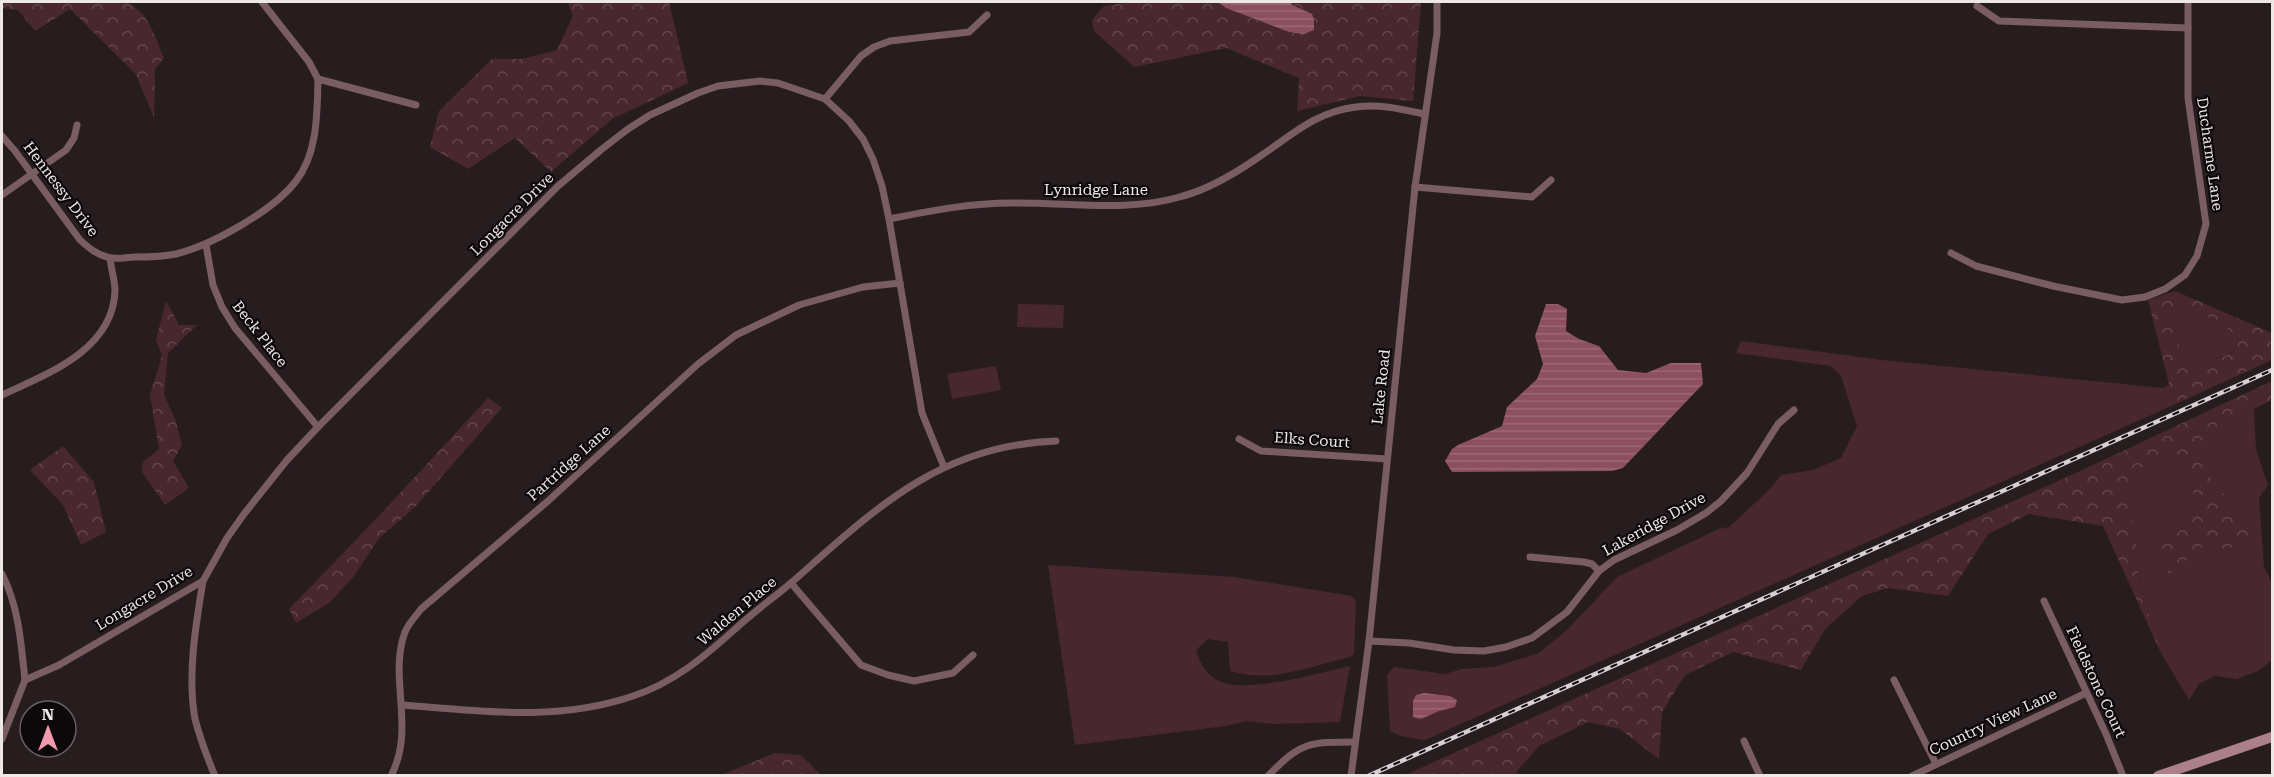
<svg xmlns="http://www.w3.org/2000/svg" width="2274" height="777" font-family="'Roboto Serif',serif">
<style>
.green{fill:#49272f}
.forest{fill:url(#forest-crowns);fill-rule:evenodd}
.water{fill:url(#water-rules)}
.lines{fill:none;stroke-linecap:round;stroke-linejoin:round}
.street{stroke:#795d63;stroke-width:7}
.secondary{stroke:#ac808a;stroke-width:10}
.rail-casing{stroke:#d7cfd1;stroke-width:4.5}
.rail{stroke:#0d0809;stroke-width:2;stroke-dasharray:7;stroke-linecap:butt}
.labels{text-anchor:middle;stroke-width:4.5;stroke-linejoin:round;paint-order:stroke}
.street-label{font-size:15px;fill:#eee7e8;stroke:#0d0809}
</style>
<defs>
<pattern id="forest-crowns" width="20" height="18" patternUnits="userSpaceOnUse" patternTransform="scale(1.5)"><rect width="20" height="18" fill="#49272f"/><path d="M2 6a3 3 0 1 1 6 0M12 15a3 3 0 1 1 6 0" fill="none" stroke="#64464d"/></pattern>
<pattern id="water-rules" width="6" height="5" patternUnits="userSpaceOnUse" patternTransform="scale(1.5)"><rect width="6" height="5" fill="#8c5060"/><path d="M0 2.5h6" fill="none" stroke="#9c6977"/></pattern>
</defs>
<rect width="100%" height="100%" fill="#271d1f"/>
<!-- green -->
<g class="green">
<path d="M1018,304l46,1 -1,23 -46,-1z"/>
<path d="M2176,307c23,5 48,14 63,33 -4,20 -21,14 -35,21 -4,2 -8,5 -12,8l-12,-15 -2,-15 -9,-23z"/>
<path d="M1741,341l141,19 282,28 5,-4v23l-744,333 -24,-4 -11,-5 -3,-56 7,-8 51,7 17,-5 32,-2 45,-14 29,-24 49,-52 106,-50 4,2 43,-40 11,-14 32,-5 28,-12 16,-32 -16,-50 -10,-10 -95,-13z"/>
<path d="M996,366l5,24 -49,9 -5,-25z"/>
<path d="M2254,408l2,42 12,35 -9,13 5,69 8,16v77l-14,11 -21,8 -22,-3 -16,8 -10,16 -28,-47 1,-14 -13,-23 -13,-53v-32l-10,-34 9,-25 32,-22z"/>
<path d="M1048,565l186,12 118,19 4,6 -2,52 -4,3c-38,9 -81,27 -120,14l-2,-29 -20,-3 -12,11c4,14 11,26 25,32 28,11 99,-9 129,-16l-10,56 -65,2 -29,-3 -20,5 -151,19z"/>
</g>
<!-- forest -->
<g class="forest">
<path d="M2,2h122c24,7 31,35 40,56l-9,11 -1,48 -19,-44 -65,-64 -35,22 -17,-21 -16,-2z"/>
<path d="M568,2h101l19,81 -76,36 -61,53 -36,-34 -47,31 -38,-22 9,-36 53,-52h30l35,-9 16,-34z"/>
<path d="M1131,2h87l8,6 39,15 27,-18 -1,-3h130l-8,99 -53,-5 -63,15 2,-33 -73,-30 -92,19 -40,-36 -2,-11 12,-14z"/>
<path d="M2175,291l97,42v27l-103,47v-23l-21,-84zM2176,307c23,5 48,14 63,33 -3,17 -16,16 -30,19 -6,1 -12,6 -17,9l-12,-14 -2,-15 -9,-23z"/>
<path d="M166,301l13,24h18l-29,28 -4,42 11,24 7,25 -9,17 16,27 -24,17 -23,-33 1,-10 16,-13 -9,-54 12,-39 -6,-16z"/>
<path d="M2272,381v19l-60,29 -16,18 7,22 49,59 -8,18 -25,3 -15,-3 -35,29 -9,-28 4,-11 31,-22 -2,-27 -26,-37 -32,22 -8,25 9,34v32l13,53 13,23 -1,14 -58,-127 -74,-12 -41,20 -40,62 -60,-8 -26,8 -37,33 -24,41 -68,-18 -48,23 -23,37 -3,47 -39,-30 -32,-7 -49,24 -21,24 -2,5h-111l673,-303z"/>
<path d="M488,398l14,10 -87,99 -36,31 -25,38 -25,27 -33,20 -7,-14 89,-92z"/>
<path d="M63,446l31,36 12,50 -25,13 -18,-40 -33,-35z"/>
<path d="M775,753l26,2 20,20h-100z"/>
</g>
<!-- water -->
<g class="water">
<path d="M1218,2h73l1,3 20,9 2,6v10l-10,4 -15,-2 -63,-24z"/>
<path d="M1546,304h12l9,5 -1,22 13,8 20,7 19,24 28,3 25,-10h30l2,21 -80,84 -11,3 -160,1 -7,-11 7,-12 6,-4 44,-19 5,-19 30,-28 6,-15 -8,-28z"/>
<path d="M1424,693l26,3 7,4 -2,7 -16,4 -18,8 -8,-2v-16l3,-6z"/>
</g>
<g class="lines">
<!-- street -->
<g class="street">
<path d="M262,2l47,60 9,17 98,26"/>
<path d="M1977,6l22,15 189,7"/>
<path d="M825,99l36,-43 13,-9 16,-6 79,-9 18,-17"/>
<path d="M2,136l13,15 65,89c9,8 16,14 27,17 9,3 19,0 28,0 14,0 27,0 41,-3 36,-9 97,-43 120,-73 22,-28 21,-68 22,-102"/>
<path d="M1415,187l117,10 19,-17"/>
<path d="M2,195l64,-45 8,-12 3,-13"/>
<path d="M889,219c41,-8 80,-16 122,-16 57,-1 117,10 172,-7 26,-7 51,-22 73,-37 34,-22 58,-47 100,-52 24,-3 45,2 68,7"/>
<path d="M206,245l7,40 9,22 13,21 83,99"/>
<path d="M1951,253l25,13 77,20 69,14 23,-3 20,-8 20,-14 12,-19 9,-32 -18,-126v-96"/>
<path d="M2,395c45,-21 111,-45 113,-104 0,-11 -4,-22 -5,-33"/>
<path d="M1239,439l22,12 126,8"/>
<path d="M1530,557l54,5 8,2 7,7"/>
<path d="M2,574c17,33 19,70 23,106"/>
<path d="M203,581c-7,42 -16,95 -8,138 5,19 12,38 20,57"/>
<path d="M791,583l70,82 27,10 26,6 39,-8 20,-18"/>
<path d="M2044,601l62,133 17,42"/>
<path d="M1369,641l40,2 45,7 30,1 22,-4 26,-9 35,-26 32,-41 15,-11 63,-30 29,-17 15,-12 26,-28 31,-49 16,-14"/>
<path d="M1894,680l42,84"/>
<path d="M403,705c77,6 155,17 230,-9 40,-13 71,-39 101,-66 18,-17 38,-31 57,-47 83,-73 148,-138 265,-142"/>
<path d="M2,739l23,-59 34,-15 144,-84 24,-43 17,-24 43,-54 31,-33 240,-241 44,-37 26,-20 22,-14 48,-22 20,-7 42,-5 18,2 47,16 24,22 14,18 10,20 9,27 7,33 33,194 22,54"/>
<path d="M1744,741l16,35"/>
<path d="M391,776c25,-48 -3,-98 14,-144 3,-8 11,-16 16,-23l127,-108 150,-137 38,-29 63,-30 64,-18 37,-4"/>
<path d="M1268,776c33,-34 40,-34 87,-34"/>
<path d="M1351,776l18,-135 46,-454 22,-154v-31"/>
<path d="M1912,776l174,-83"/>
</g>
<!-- secondary -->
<path class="secondary" d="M2158,776l114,-39"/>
<!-- rail casing -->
<g class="rail-casing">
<path id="rail" d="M1368,776l904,-406"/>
</g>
<!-- rail -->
<use href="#rail" class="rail"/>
</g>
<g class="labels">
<!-- street labels -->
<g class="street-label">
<text transform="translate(2210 154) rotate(82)" y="5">Ducharme Lane</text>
<text transform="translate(61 189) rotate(53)" y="5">Hennessy Drive</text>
<text x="1096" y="195">Lynridge Lane</text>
<text transform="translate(512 214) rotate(-45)" y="5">Longacre Drive</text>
<text transform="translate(260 334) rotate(52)" y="5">Beck Place</text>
<text transform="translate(1381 387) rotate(-84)" y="5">Lake Road</text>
<text transform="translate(1312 440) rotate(4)" y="5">Elks Court</text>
<text transform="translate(569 463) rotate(-42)" y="5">Partridge Lane</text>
<text transform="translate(1654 524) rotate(-29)" y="5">Lakeridge Drive</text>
<text transform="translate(144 598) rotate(-31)" y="5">Longacre Drive</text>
<text transform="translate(737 611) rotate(-40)" y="5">Walden Place</text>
<text transform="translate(2096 682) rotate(65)" y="5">Fieldstone Court</text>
<text transform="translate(1993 722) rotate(-25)" y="5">Country View Lane</text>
</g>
</g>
<!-- border -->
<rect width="2274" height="777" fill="none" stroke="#eee7e8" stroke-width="6"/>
<!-- north arrow -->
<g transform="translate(48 729)"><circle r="28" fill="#0d0809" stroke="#676162" stroke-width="1.5"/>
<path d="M0-4.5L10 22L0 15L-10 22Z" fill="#f29aaf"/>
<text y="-9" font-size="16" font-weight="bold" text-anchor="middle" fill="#eee7e8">N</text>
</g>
</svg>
